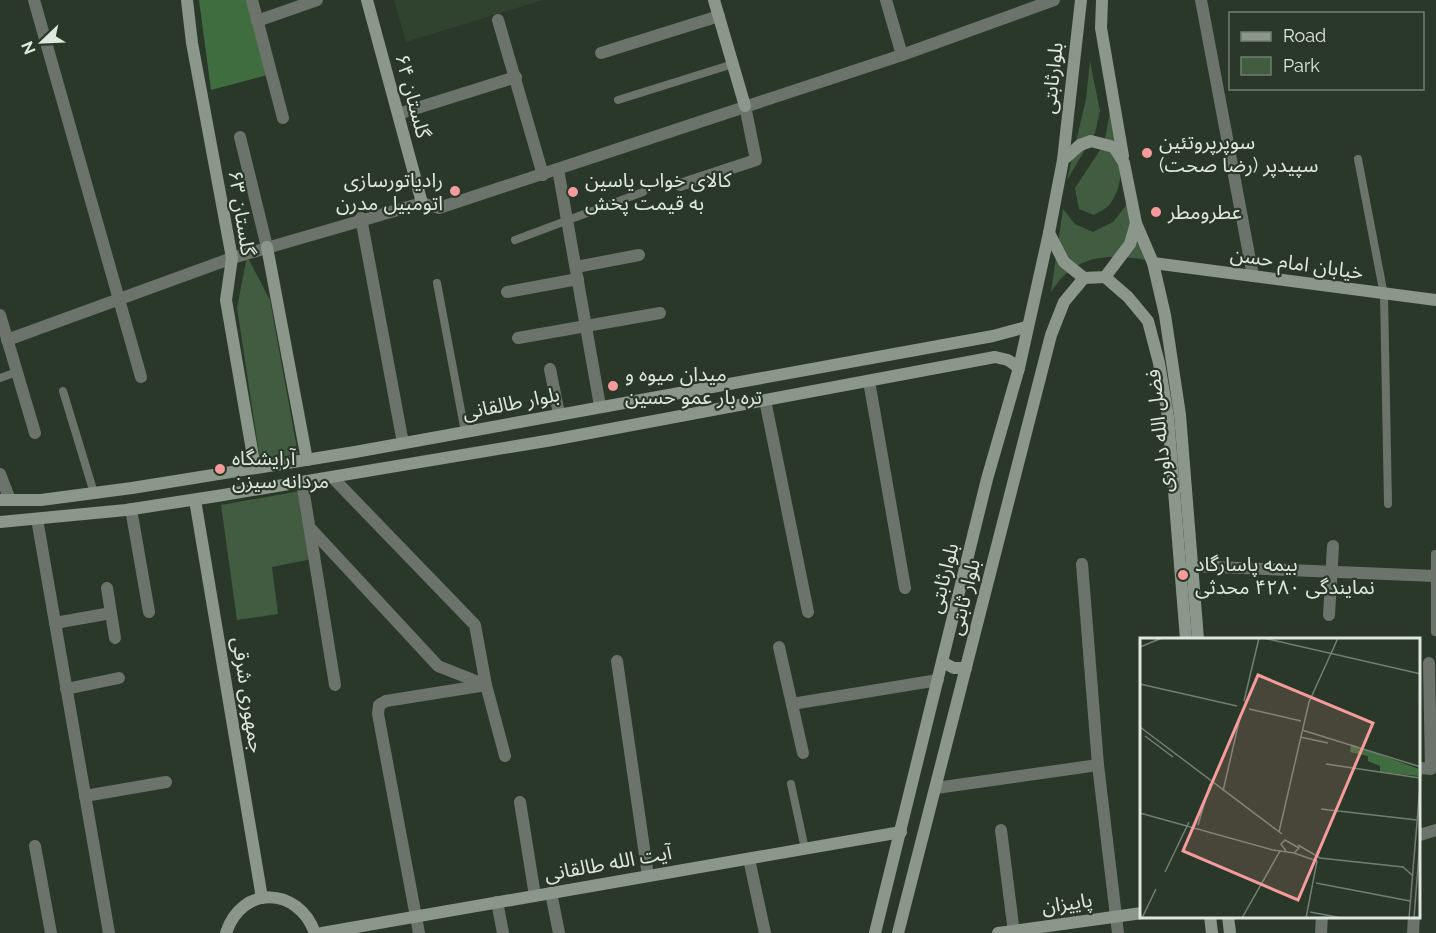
<svg xmlns="http://www.w3.org/2000/svg" width="1436" height="933" font-family="Raleway,'Noto Sans Arabic',sans-serif">
<style>
.built{fill:#30432f}
.green{fill:#415c41}
.forest{fill:#406d40}
.lines{fill:none;stroke-linecap:round;stroke-linejoin:round}
.lane{stroke:#6c736b;stroke-width:8}
.street{stroke:#6c736b;stroke-width:12}
.secondary{stroke:#8b978a;stroke-width:12}
.poi-dot{fill:#f59b9b;stroke:#293829;stroke-width:2}
.labels{text-anchor:middle;stroke-width:4.5;stroke-linejoin:round;paint-order:stroke}
.street-label{font-size:20px;fill:#dfe8de;stroke:#293829}
.poi-label{font-size:20px;fill:#dfe8de;stroke:#293829;text-anchor:start}
.inset-road{fill:none;stroke:#727e71;stroke-width:1.5}
.view{fill:#f59b9b;fill-opacity:0.15;stroke:#f59b9b;stroke-width:3}
.inset-edge{fill:none;stroke:#dfe8de;stroke-width:3}
</style>
<rect width="100%" height="100%" fill="#293829"/>
<!-- built -->
<path class="built" d="M394,0h149l-137,42z"/>
<!-- green -->
<g class="green">
<path d="M1090,61l10,50 -5,22 -28,47 19,-81z"/>
<path d="M1111,106c7,28 19,73 -1,98 -3,4 -11,8 -16,11l-15,-6 -4,-21 29,-44z"/>
<path d="M1127,204l20,56c-42,-6 -71,-6 -96,32l12,-83 12,15 18,8 20,-10z"/>
<path d="M247,256l23,44 28,154 -38,6 -23,-152z"/>
<path d="M300,491l12,68 -40,8 6,47 -41,6 -16,-115z"/>
</g>
<!-- forest -->
<path class="forest" d="M199,0h49l19,75 -56,15z"/>
<g class="lines">
<!-- lane -->
<g class="lane">
<path d="M618,100l115,-36"/>
<path d="M1358,159l26,136 4,209"/>
<path d="M515,240l128,-48"/>
<path d="M437,283l28,149"/>
<path d="M0,378l17,-6"/>
<path d="M63,391l31,102"/>
<path d="M1435,554v78"/>
<path d="M791,784l14,65"/>
</g>
<!-- street -->
<g class="street">
<path d="M34,0l107,377"/>
<path d="M252,0l31,118"/>
<path d="M886,0l16,55"/>
<path d="M1201,0l52,276"/>
<path d="M498,20l45,155"/>
<path d="M257,21l60,-21"/>
<path d="M601,53l118,-37"/>
<path d="M398,114l118,-37"/>
<path d="M240,137l27,110"/>
<path d="M558,169l42,237"/>
<path d="M680,185l76,-25 -11,-54"/>
<path d="M361,218l42,225"/>
<path d="M576,267l63,-12"/>
<path d="M507,292l71,-13"/>
<path d="M0,315l35,118"/>
<path d="M518,338l142,-25"/>
<path d="M7,340l225,-82 190,-55 17,5 463,-153 152,-55"/>
<path d="M550,369l9,45"/>
<path d="M869,381l36,207"/>
<path d="M765,400l43,212"/>
<path d="M0,474l10,26"/>
<path d="M302,482l33,203"/>
<path d="M131,509l18,103"/>
<path d="M37,519l72,414"/>
<path d="M311,529l127,137 48,19 -11,-60 -143,-148"/>
<path d="M1082,564l16,201 20,168"/>
<path d="M1190,566l245,10"/>
<path d="M107,588l8,50"/>
<path d="M1329,615l4,-69"/>
<path d="M55,623l56,-10"/>
<path d="M779,647l24,106"/>
<path d="M617,661l31,215"/>
<path d="M66,689l53,-11"/>
<path d="M792,704l146,-24"/>
<path d="M1420,768l11,1 -2,-106"/>
<path d="M936,788l162,-23"/>
<path d="M85,796l81,-14"/>
<path d="M520,802l15,94"/>
<path d="M1001,830l13,103"/>
<path d="M1420,835l16,-5"/>
<path d="M35,846l16,87"/>
<path d="M749,859l16,74"/>
<path d="M551,893l8,40"/>
<path d="M497,902l6,31"/>
<path d="M419,933l-41,-219 1,-9 7,-4 100,-16 19,71"/>
<path d="M1321,933l1,-17"/>
<path d="M1413,933l1,-17"/>
</g>
<!-- secondary -->
<g class="secondary">
<path d="M187,0l5,43 40,215 -6,42 29,168"/>
<path d="M367,0l55,203"/>
<path d="M714,0l31,106"/>
<path d="M1102,0l-1,28 22,128"/>
<path d="M1063,160l18,-160"/>
<path d="M1136,223l-6,21 -25,33 -21,1 -20,-16 -15,-29 14,-73 17,-15 11,-4 23,6 10,16 12,60 17,40 12,52 15,100 18,224"/>
<path d="M267,247l40,213"/>
<path d="M1153,263l283,37"/>
<path d="M1105,277l23,20 20,24 11,42 9,54 18,222"/>
<path d="M0,500h41l91,-12 223,-36 638,-116 33,-9"/>
<path d="M195,500l67,398"/>
<path d="M0,522l126,-12 91,-14 335,-56 443,-83 13,3 11,8"/>
<path d="M942,662l12,6h12"/>
<path d="M1210,916l2,17"/>
<path d="M1228,916l2,17"/>
<path d="M226,933c15,-48 72,-47 89,0"/>
<path d="M322,933l579,-101"/>
<path d="M875,933l112,-454 32,-111 30,-135"/>
<path d="M898,933l153,-598 13,-33 20,-24"/>
<path d="M998,933l144,-20"/>
</g>
</g>
<!-- markers -->
<g class="poi-dot">
<circle cx="1147" cy="153" r="6"/>
<circle cx="455" cy="191" r="6"/>
<circle cx="573" cy="192" r="6"/>
<circle cx="1156" cy="212" r="6"/>
<circle cx="613" cy="386" r="6"/>
<circle cx="220" cy="469" r="6"/>
<circle cx="1183" cy="575" r="6"/>
</g>
<g class="labels">
<!-- street labels -->
<g class="street-label">
<text transform="translate(1052 78) rotate(-84)" y="7">بلوارثابتی</text>
<text transform="translate(413 96) rotate(75)" y="7">گلستان ۶۴</text>
<text transform="translate(242 213) rotate(81)" y="7">گلستان ۶۳</text>
<text transform="translate(1297 263) rotate(8)" y="7">خیابان امام حسن</text>
<text transform="translate(511 403) rotate(-11)" y="7">بلوار طالقانی</text>
<text transform="translate(1159 431) rotate(-96)" y="7">فضل الله داوری</text>
<text transform="translate(943 578) rotate(-76)" y="7">بلوارثابتی</text>
<text transform="translate(964 597) rotate(-76)" y="7">بلوار ثابتی</text>
<text transform="translate(248 695) rotate(81)" y="7">جمهوری شرقی</text>
<text transform="translate(608 863) rotate(-10)" y="7">آیت الله طالقانی</text>
<text transform="translate(1067 903) rotate(-8)" y="7">پاییزان</text>
</g>
<!-- poi labels -->
<g class="poi-label">
<text x="1159" y="149">سوپرپروتئین<tspan x="1159" dy="23">سپیدپر (رضا صحت)</tspan></text>
<text x="443" y="187" text-anchor="end">رادیاتورسازی<tspan x="443" dy="23">اتومبیل مدرن</tspan></text>
<text x="585" y="187">کالای خواب یاسین<tspan x="585" dy="23">به قیمت پخش</tspan></text>
<text x="1168" y="219">عطرومطر</text>
<text x="625" y="381">میدان میوه و<tspan x="625" dy="23">تره بار عمو حسین</tspan></text>
<text x="232" y="465">آرایشگاه<tspan x="232" dy="23">مردانه سیزن</tspan></text>
<text x="1195" y="571">بیمه پاسارگاد<tspan x="1195" dy="23">نمایندگی ۴۲۸۰ محدثی</tspan></text>
</g>
</g>
<!-- overview -->
<g transform="translate(1140 638)">
<rect width="280" height="280" fill="#293829"/>
<path d="M211,106l68,25 -1,7 -38,-4v-6l-12,-5v-5l-18,-4z" fill="#406d40"/>
<path class="inset-road" d="M123,0l158,36M0,9l22,-9M0,46l97,22M104,63l15,-63M109,71l52,12M0,89l142,107M162,92l119,37M5,98l28,21M160,99l28,6M186,126l94,14M83,153l18,-78M181,171l96,11M0,175l133,37 21,3 5,-5 -14,-8 -4,4 5,7M58,187l12,-41M139,194l30,-130 29,-64M158,207l22,13 83,9 9,8M154,215l23,8 -11,57M25,234l24,-50M176,245l94,18M170,274l32,6M2,280l14,-29M102,280l38,-67M269,280l12,-144M274,280l7,-91"/>
<path class="view" d="M118,37l115,48 -75,177 -115,-49z"/>
<rect width="280" height="280" class="inset-edge"/>
</g>
<!-- legend -->
<rect x="1229" y="12" width="195" height="78" fill="#293829" stroke="#727e71" stroke-width="1.5"/>
<rect x="1241" y="32" width="30" height="9" fill="#8b978a" stroke="#727e71" stroke-width="1.5"/>
<text x="1283" y="42" font-size="18" fill="#dfe8de">Road</text>
<rect x="1241" y="57" width="30" height="18" fill="#415c41" stroke="#727e71" stroke-width="1.5"/>
<text x="1283" y="72" font-size="18" fill="#dfe8de">Park</text>
<!-- north arrow -->
<g transform="translate(42 42) rotate(247)" stroke="#293829" stroke-width="4.5" paint-order="stroke">
<path d="M0-4.5L10 22L0 15L-10 22Z" fill="#dfe8de"/>
<text y="-9" font-size="16" font-weight="bold" text-anchor="middle" fill="#dfe8de">N</text>
</g>
</svg>
